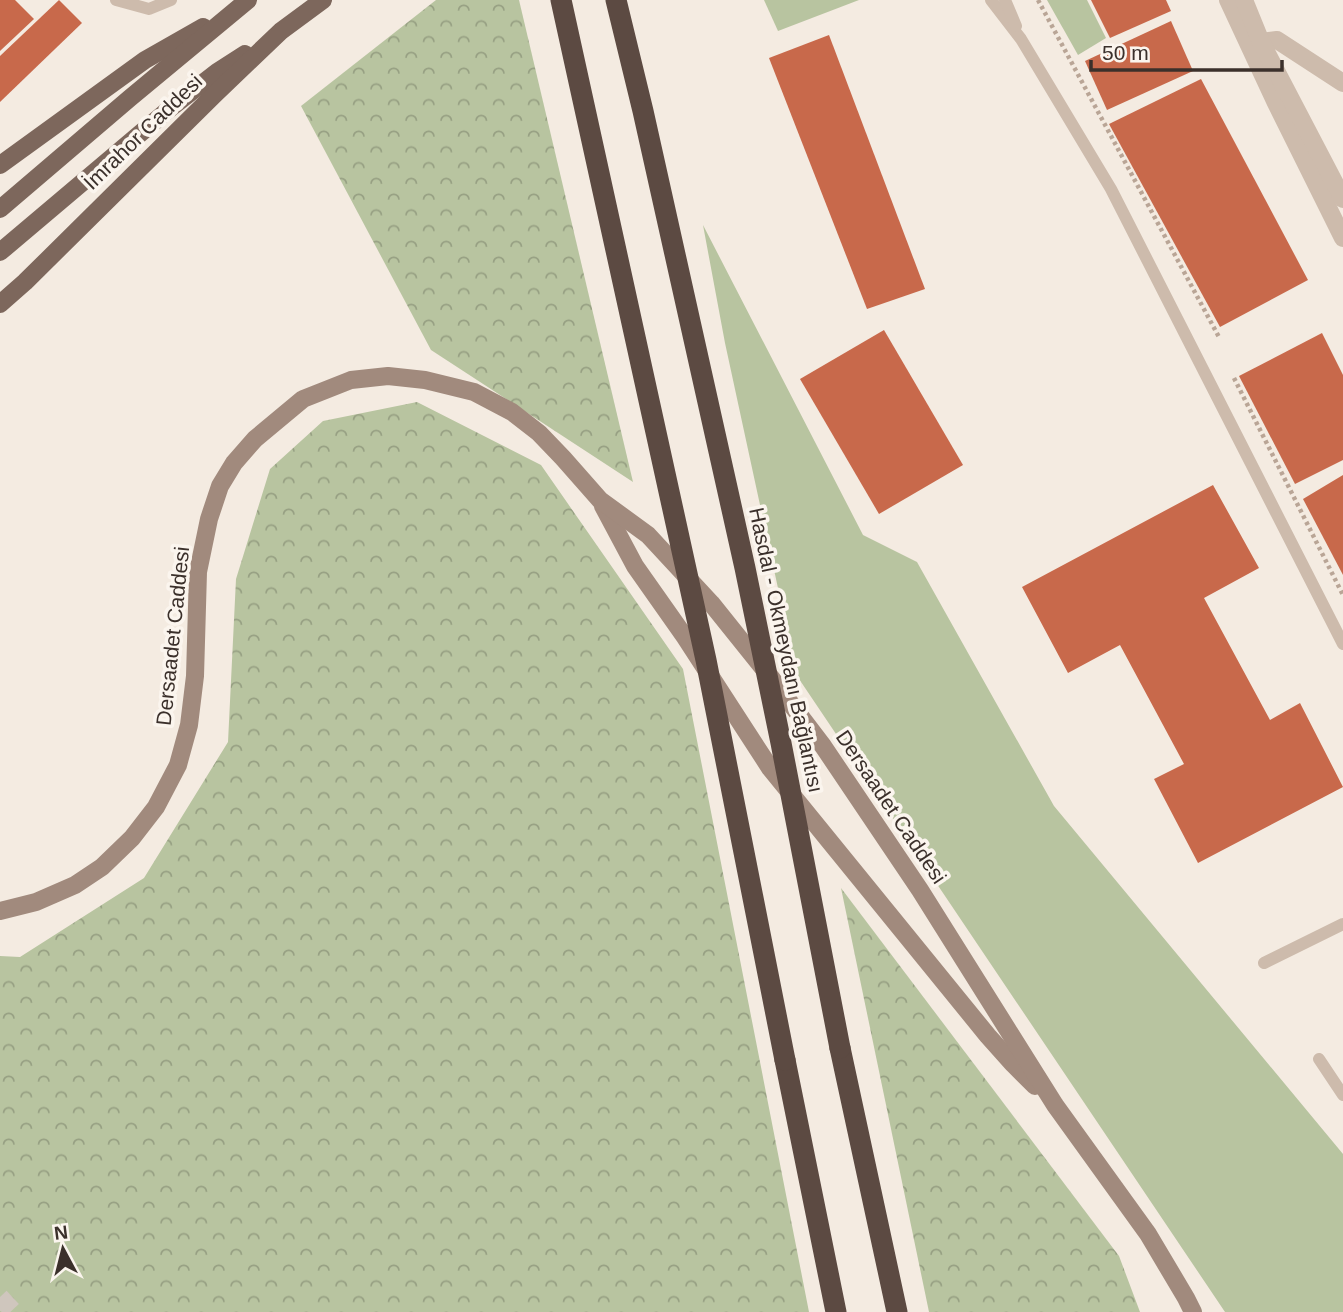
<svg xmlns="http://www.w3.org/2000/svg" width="1343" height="1312" font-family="Helvetica,sans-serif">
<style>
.grass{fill:#b8c4a0}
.forest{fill:url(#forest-crowns)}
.building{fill:#c8694b}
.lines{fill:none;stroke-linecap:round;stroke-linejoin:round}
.primary-tunnel{stroke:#cfc6bd;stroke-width:18;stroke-dasharray:18 9;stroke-linecap:butt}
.path{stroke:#b9a596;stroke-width:4.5;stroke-dasharray:3.5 3.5;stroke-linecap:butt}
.service{stroke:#cdbbac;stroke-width:12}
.minor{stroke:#cdbbac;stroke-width:18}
.tertiary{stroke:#cdbbac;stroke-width:18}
.secondary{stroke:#a18a7d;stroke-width:18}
.primary{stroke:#7d675c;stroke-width:18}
.motorway{stroke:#5c4a42;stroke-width:21}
.motorway-bridge{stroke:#5c4a42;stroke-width:21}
.labels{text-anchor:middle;stroke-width:7;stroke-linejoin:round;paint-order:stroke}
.street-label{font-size:21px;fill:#3b302b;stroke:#fbf5ee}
</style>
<defs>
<pattern id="forest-crowns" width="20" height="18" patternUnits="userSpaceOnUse" patternTransform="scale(1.75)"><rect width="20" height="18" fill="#b8c4a0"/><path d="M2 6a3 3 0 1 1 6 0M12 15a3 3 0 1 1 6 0" fill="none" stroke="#97a083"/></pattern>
</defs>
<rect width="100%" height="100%" fill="#f4ebe1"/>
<!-- grass -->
<g class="grass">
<path d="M764,0h95l-81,31z"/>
<path d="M1047,0h40l19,38 -28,17z"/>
<path d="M703,225l160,310 54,27 137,244 289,348v158h-118l-428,-636 -72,-333z"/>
</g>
<!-- forest -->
<g class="forest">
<path d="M436,0h83l114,482 -202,-132 -130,-244z"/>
<path d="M417,402l124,63 142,204 126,643h-809v-356l20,1 124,-79 84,-136 8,-163 34,-110 53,-48z"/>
<path d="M841,888l278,368 21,56h-211z"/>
</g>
<!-- building -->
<g class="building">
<path d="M0,0h15l19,19 -34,32z"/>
<path d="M59,0l23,23 -82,79v-46z"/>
<path d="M1091,0h75l5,11 -61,27z"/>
<path d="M1171,21l22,50 -86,39 -22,-49z"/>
<path d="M829,35l96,254 -58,20 -98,-251z"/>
<path d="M1201,79l107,201 -88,47 -111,-203z"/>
<path d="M884,330l79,135 -84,49 -79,-135z"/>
<path d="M1322,333l21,42v85l-48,24 -56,-108z"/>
<path d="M1343,475v100l-40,-76z"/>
<path d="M1213,485l46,83 -55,30 66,122 30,-17 43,84 -145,76 -44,-84 30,-15 -64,-119 -52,28 -46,-86z"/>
</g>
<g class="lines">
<!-- primary-tunnel -->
<path class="primary-tunnel" d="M0,1297l14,15"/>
<!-- path -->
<g class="path">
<path d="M1038,0l182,339"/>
<path d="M1234,378l109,217"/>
</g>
<!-- service -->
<g class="service">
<path d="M116,0l33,9 22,-9"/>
<path d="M991,0l30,39 90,150 232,455"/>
<path d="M1005,0l11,26"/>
<path d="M1264,963l79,-39"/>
<path d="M1319,1059l24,36"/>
</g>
<!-- minor -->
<path class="minor" d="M1261,42l16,-2 66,43"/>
<!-- tertiary -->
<g class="tertiary">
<path d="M1228,0l47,101 68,137"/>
<path d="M1244,0l17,42 82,157"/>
</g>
<!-- secondary -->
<g class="secondary">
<path d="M603,506l32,60 50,71 85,131 218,268 25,28 22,22"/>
<path d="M0,911l36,-9 39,-17 27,-18 30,-29 24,-31 22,-42 11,-40 6,-49 3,-104 11,-53 11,-33 14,-23 21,-24 48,-40 48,-19 37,-4 37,4 49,12 38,20 27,21 24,25 37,42 48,35 63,68 61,76 51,67 97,144 135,215 93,129 38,64 7,14"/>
</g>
<!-- primary -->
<g class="primary">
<path d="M0,165l145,-105 58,-33"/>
<path d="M0,209l130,-111 118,-98"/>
<path d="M0,252l168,-142 49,-38 28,-18"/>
<path d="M0,304l25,-22 190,-188 66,-63 42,-31"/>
</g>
<!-- motorway -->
<g class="motorway">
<path d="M840,1048l57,264"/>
<path d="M785,1060l51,252"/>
</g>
<!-- motorway-bridge -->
<g class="motorway-bridge">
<path d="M561,0l145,660 79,400"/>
<path d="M616,0l27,111 102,457 36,175 59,305"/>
</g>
</g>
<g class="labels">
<!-- street labels -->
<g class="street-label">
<text transform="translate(143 132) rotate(-44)" y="7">İmrahor Caddesi</text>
<text transform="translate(173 636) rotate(-84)" y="7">Dersaadet Caddesi</text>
<text transform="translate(786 650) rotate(78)" y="7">Hasdal - Okmeydanı Bağlantısı</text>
<text transform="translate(891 807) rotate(56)" y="7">Dersaadet Caddesi</text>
</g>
</g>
<!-- north arrow -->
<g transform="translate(63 1249) rotate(353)" stroke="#fbf5ee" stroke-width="5" paint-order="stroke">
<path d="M0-5L12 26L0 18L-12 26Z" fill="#3b302b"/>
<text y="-10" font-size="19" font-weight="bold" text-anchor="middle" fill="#3b302b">N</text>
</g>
<!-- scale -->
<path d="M1091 60v10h191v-10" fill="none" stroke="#3b302b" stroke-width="3.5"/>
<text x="1102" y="60" font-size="21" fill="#3b302b" stroke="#fbf5ee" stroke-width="5" paint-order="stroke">50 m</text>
</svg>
